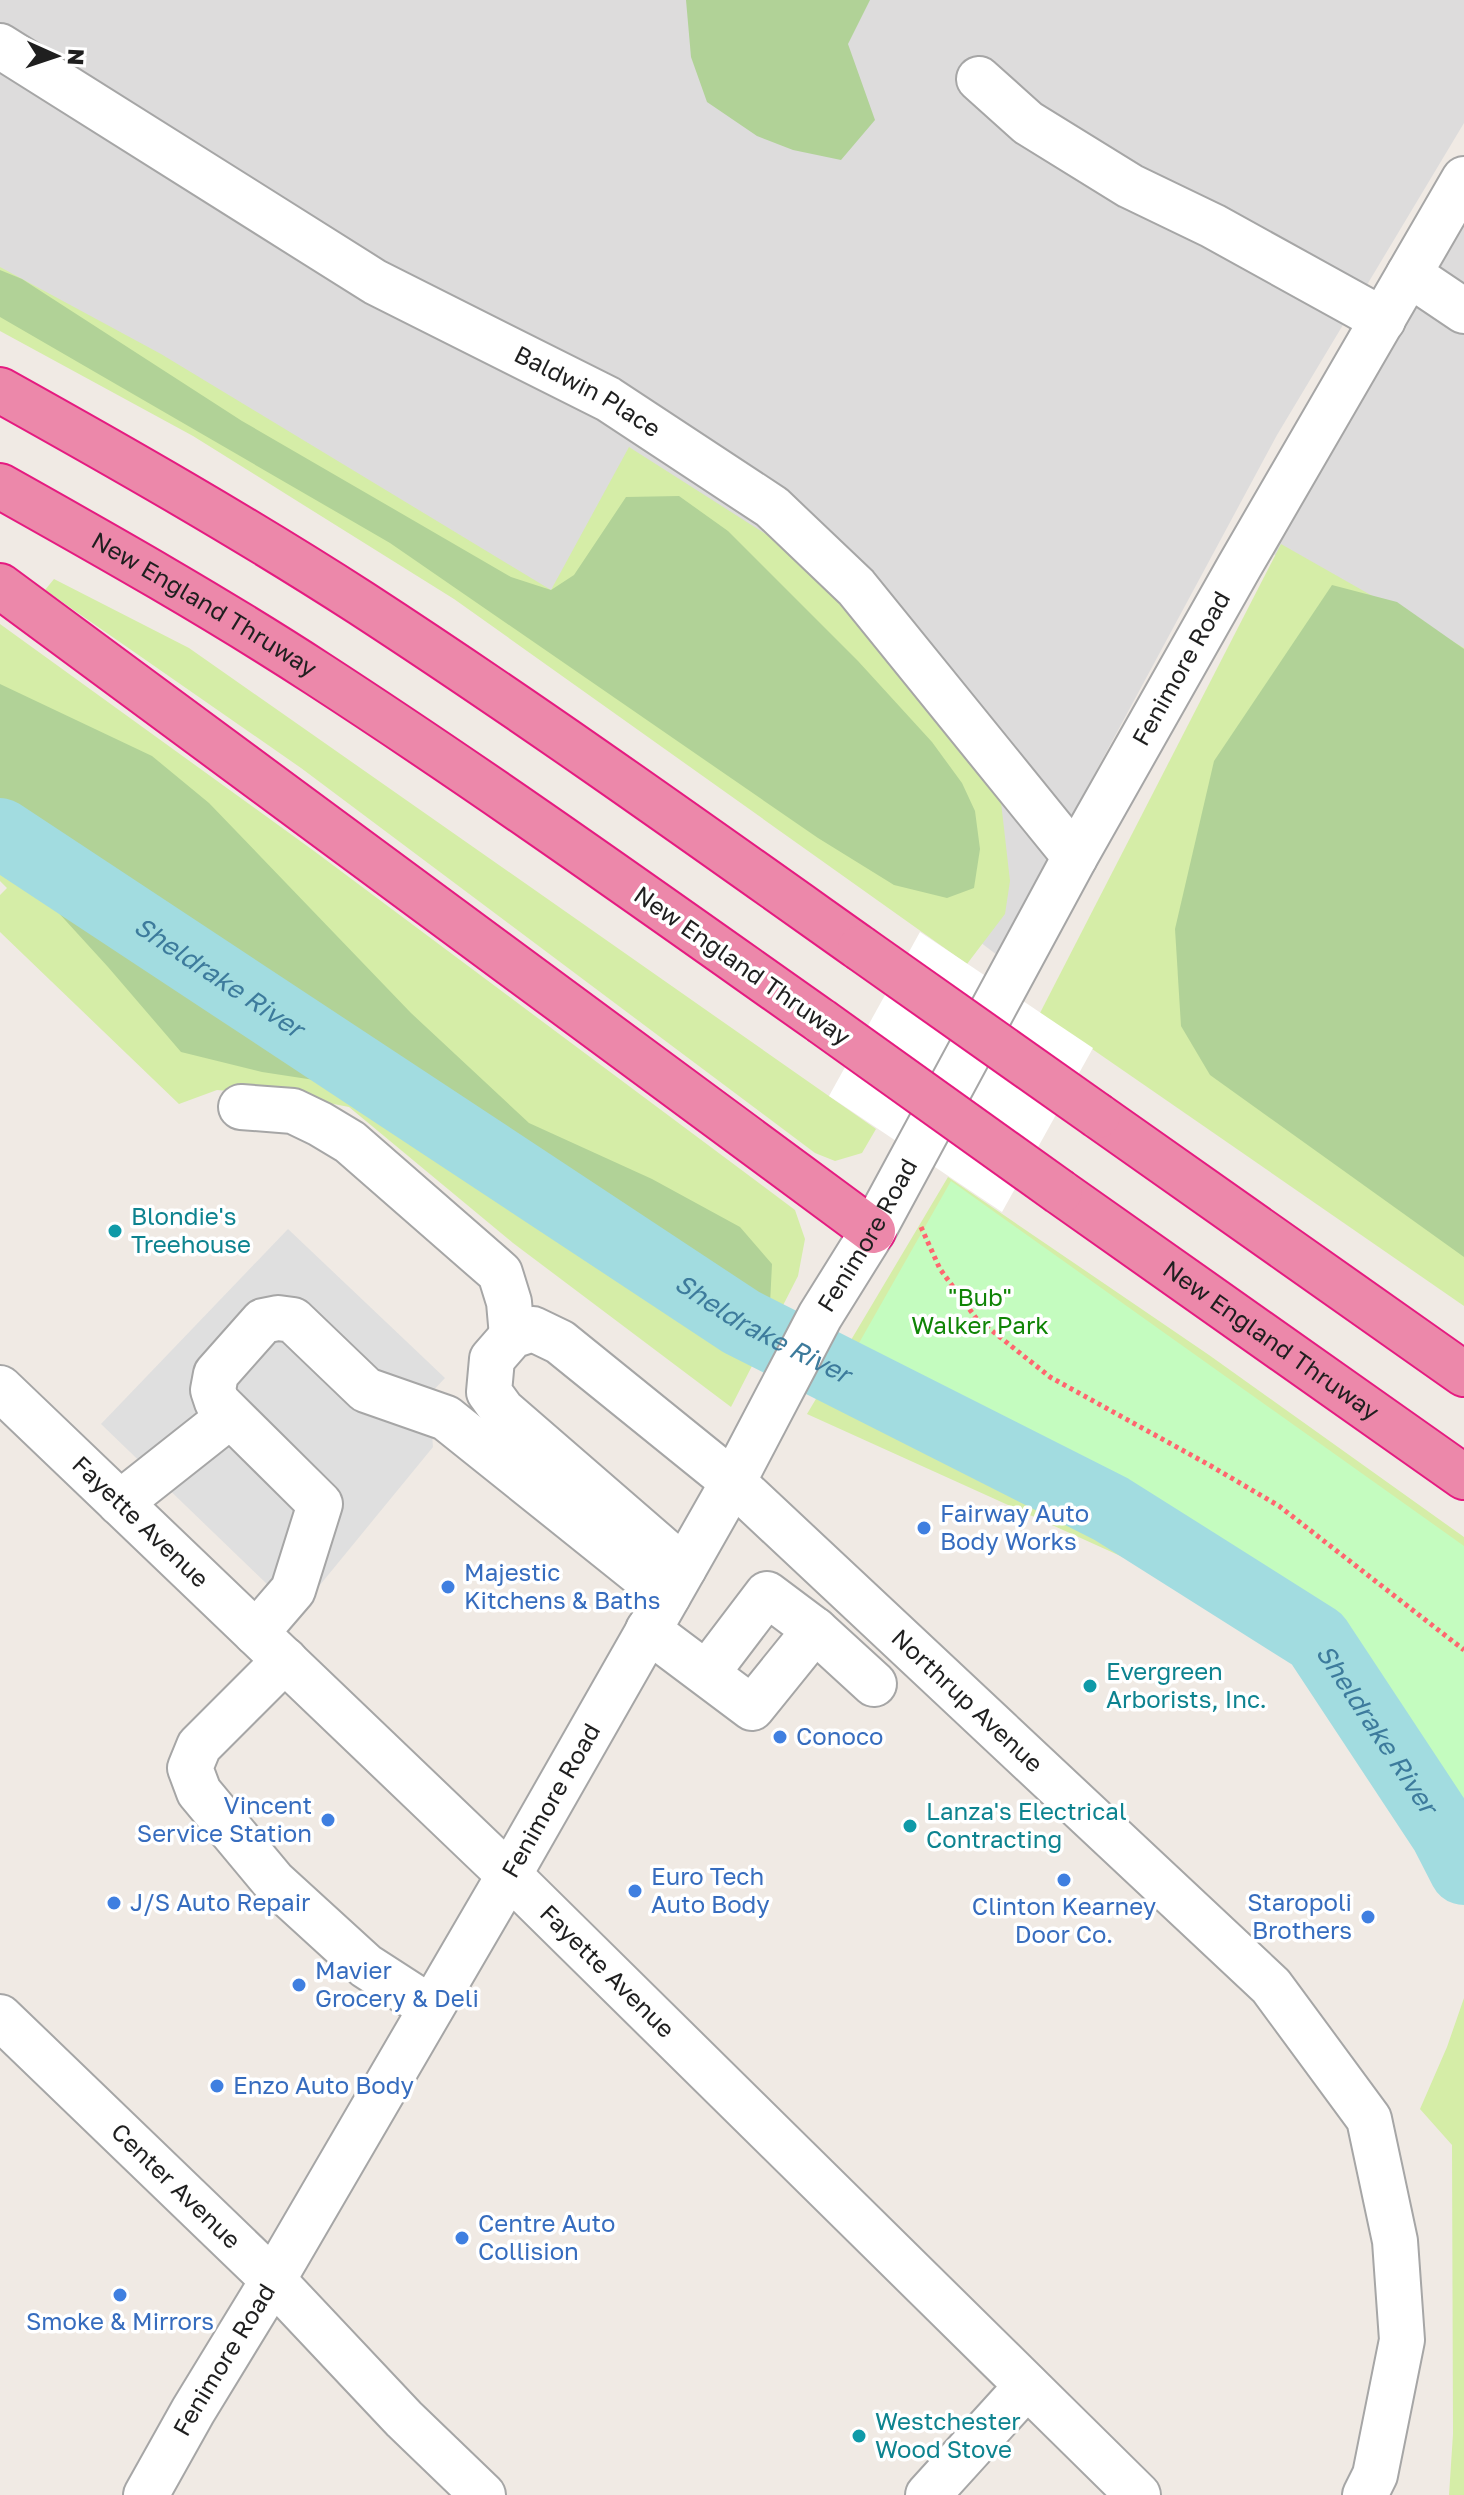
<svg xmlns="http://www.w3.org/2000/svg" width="1464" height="2495" font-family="'Golos Text',sans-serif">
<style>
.residential{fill:#dddcdc}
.grass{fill:#d5eda7}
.forest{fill:#b1d297}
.park{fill:#c4fcbf}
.parking{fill:#dfdfdf}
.pier{fill:#fff}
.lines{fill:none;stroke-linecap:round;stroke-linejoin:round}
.river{stroke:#a2dce0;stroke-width:70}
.minor-casing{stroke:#a6a6a6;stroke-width:48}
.highway-casing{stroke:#e51b80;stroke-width:48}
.path{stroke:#ff666f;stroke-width:5;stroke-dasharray:4 4;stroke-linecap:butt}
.minor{stroke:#fff;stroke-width:44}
.highway{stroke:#ec88aa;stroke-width:44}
.highway-bridge-casing{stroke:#e51b80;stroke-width:48;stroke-linecap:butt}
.highway-bridge{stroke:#ec88aa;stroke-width:44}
.culture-dot{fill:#0f9aa8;stroke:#fff;stroke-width:3}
.shop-dot{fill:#3f7fe0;stroke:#fff;stroke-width:3}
.labels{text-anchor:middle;stroke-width:7;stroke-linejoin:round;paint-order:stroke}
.street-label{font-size:24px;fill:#1f1f1f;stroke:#fff}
.culture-label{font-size:24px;fill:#0d838f;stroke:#fff;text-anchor:start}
.park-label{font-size:24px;fill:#0f8405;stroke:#fff}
.shop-label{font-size:24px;fill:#366cbe;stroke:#fff;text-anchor:start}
.water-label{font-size:26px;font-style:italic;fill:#3d7b9c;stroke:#fff}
</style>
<rect width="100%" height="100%" fill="#f0eae4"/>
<!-- residential -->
<g class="residential">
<path d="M0,0h1464v123l-187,312 -280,520 -423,-323 -574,-318z"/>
<path d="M1464,219v441l-202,-112z"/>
</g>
<!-- grass -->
<g class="grass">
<path d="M0,267l161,87 390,236 78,-143 176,112 80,88 116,155 9,79 -5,33 -38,50 -513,-365 -261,-163 -193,-105z"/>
<path d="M1281,544l183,104v658l-424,-293z"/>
<path d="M54,579l135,69 687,481 -14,24 -27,8 -20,-8 -514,-385 -256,-178z"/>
<path d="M0,624l314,227 481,359 10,29 -7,37 -67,131 -218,-164 -164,-136 -51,-10 -81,-7 -38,14 -179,-172v-37l7,-7 -7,-7z"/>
<path d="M948,1177l261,178 255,182v367l-173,-261 -131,-87 -33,3 -320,-145z"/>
<path d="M1464,1998v497h-15l4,-61 -1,-289 -32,-36 27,-62z"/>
</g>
<!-- forest -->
<g class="forest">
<path d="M686,0h184l-22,44 27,76 -34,40 -48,-10 -36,-14 -50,-34 -16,-45z"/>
<path d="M0,270l22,9 220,142 269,156 40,13 23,-15 52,-78 53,-1 49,35 130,130 74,81 30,41 13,28 5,38 -6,39 -27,10 -53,-13 -76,-47 -428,-295 -390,-226z"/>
<path d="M1332,585l65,17 67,47v608l-254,-182 -29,-49 -6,-97 39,-168z"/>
<path d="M0,684l152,72 57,47 202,210 118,110 123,56 88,48 32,37 -2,40 -74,24 -349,-243 -85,-13 -81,-20 -73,-85 -84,-92 -24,-20z"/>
</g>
<!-- park -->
<path class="park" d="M951,1181l513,365v290l-136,-213 -469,-280z"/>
<!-- parking -->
<path class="parking" d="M288,1229l157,149 -16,17 4,52 -136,166 -196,-189z"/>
<!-- pier -->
<path class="pier" d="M920,932l173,116 -91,164 -173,-116z"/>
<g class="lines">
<!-- river -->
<path class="river" id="s1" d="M0,833l741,489 370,187 206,130 128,194 19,37"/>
<!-- minor casing -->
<g class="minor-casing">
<g id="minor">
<path id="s2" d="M0,46l375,236 233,117 164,108 84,80 219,270"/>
<path d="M979,79l49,44 102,63 83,40 170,94"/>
<path d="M1409,274l55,37"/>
<path d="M241,1107l52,4 27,13 30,18 150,131 9,29 3,34"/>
<path id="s3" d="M0,1388l509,487 629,620"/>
<path d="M120,1503l110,-87"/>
<path id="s4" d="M684,1568l-182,-158 -13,-18 3,-33 20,-23 21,-7 27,13 173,140 538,504 98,133 26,122 7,99 -27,135 -10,20"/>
<path d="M648,1630l104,78 63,-78 -48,-36 -60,79"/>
<path d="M815,1630l59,54"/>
<path d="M256,1633l37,-43 27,-86 -103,-102 -4,-12 3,-16 47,-53 15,-3 15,2 73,70 80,28 222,178"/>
<path d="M285,1660l-86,86 -9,22 9,24 75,90 92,84 65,42"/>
<path id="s5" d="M0,2017l273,263 131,139 79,76"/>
<path id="s6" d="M146,2495l47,-84 80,-131 236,-405 175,-307 49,-86 87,-166 53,-85 202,-374 164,-290 225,-388"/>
<path d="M928,2495l99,-109"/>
</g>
</g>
<!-- highway casing -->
<g class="highway-casing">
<g id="highway">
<path d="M0,390c122,68 243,137 361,213 169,110 334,228 499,345"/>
<path id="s7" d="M0,486c107,60 215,121 318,188 171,111 337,230 503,347"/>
<path d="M0,586l873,645"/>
<path d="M1098,1116l366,258"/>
<path id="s8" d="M1060,1192l404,285"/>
</g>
</g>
<!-- path -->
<path class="path" d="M921,1227l19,42 36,49 74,59 161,89 68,40 185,144"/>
<!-- minor -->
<use href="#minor" class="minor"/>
<!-- highway -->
<use href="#highway" class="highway"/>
<!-- highway-bridge casing -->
<g class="highway-bridge-casing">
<g id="highway-bridge">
<path d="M860,948l238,168"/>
<path d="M821,1021l239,171"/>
</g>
</g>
<!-- highway-bridge -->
<use href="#highway-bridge" class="highway-bridge"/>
</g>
<!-- markers -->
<g class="culture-dot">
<circle cx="115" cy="1231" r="8"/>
<circle cx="1090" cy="1686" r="8"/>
<circle cx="910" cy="1826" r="8"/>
<circle cx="859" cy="2436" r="8"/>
</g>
<g class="shop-dot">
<circle cx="924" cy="1528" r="8"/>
<circle cx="448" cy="1587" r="8"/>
<circle cx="780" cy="1737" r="8"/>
<circle cx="328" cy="1820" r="8"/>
<circle cx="1064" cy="1880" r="8"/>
<circle cx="635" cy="1891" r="8"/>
<circle cx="114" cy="1903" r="8"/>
<circle cx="1368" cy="1917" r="8"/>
<circle cx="299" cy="1985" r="8"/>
<circle cx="217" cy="2086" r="8"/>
<circle cx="462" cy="2238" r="8"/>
<circle cx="120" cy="2295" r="8"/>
</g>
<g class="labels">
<!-- street labels -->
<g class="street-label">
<text dy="8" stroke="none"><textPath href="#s2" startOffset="682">Baldwin Place</textPath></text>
<text dy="8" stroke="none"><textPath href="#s7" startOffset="236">New England Thruway</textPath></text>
<text dy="8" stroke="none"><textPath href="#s6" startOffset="2100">Fenimore Road</textPath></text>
<text transform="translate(742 966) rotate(35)" y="8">New England Thruway</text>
<text dy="8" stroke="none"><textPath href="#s6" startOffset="1452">Fenimore Road</textPath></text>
<text dy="8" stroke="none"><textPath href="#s8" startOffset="258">New England Thruway</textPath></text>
<text dy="8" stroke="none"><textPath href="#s3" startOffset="194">Fayette Avenue</textPath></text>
<text dy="8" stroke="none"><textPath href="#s4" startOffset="922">Northrup Avenue</textPath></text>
<text dy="8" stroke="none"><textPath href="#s6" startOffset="804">Fenimore Road</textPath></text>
<text dy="8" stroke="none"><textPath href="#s3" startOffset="842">Fayette Avenue</textPath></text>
<text dy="8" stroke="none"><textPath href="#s5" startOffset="244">Center Avenue</textPath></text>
<text dy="8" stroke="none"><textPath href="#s6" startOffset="156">Fenimore Road</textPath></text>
</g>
<!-- culture labels -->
<g class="culture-label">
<text x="131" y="1225">Blondie's<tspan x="131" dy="28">Treehouse</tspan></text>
<text x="1106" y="1680">Evergreen<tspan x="1106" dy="28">Arborists, Inc.</tspan></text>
<text x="926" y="1820">Lanza's Electrical<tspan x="926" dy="28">Contracting</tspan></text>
<text x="875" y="2430">Westchester<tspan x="875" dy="28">Wood Stove</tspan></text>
</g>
<!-- park labels -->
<g class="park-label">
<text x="980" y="1306">"Bub"<tspan x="980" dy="28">Walker Park</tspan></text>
</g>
<!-- shop labels -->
<g class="shop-label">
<text x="940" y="1522">Fairway Auto<tspan x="940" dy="28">Body Works</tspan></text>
<text x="464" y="1581">Majestic<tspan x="464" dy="28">Kitchens &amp; Baths</tspan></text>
<text x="796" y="1745">Conoco</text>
<text x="312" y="1814" text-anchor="end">Vincent<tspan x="312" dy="28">Service Station</tspan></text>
<text x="651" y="1885">Euro Tech<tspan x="651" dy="28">Auto Body</tspan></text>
<text x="130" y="1911">J/S Auto Repair</text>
<text x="1352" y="1911" text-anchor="end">Staropoli<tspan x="1352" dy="28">Brothers</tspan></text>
<text x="1064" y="1915" text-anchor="middle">Clinton Kearney<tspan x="1064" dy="28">Door Co.</tspan></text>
<text x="315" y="1979">Mavier<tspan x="315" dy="28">Grocery &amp; Deli</tspan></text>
<text x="233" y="2094">Enzo Auto Body</text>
<text x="478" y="2232">Centre Auto<tspan x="478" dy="28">Collision</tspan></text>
<text x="120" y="2330" text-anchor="middle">Smoke &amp; Mirrors</text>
</g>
<!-- water labels -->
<g class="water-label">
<text dy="9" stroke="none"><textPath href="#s1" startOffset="262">Sheldrake River</textPath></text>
<text dy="9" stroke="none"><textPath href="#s1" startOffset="910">Sheldrake River</textPath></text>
<text dy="9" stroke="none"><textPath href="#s1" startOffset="1654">Sheldrake River</textPath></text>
</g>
</g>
<!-- north arrow -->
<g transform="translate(56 56) rotate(93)" stroke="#ffffff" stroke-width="6" paint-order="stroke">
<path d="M0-6L14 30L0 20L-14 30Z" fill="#1f1f1f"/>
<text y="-12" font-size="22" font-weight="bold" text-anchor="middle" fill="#1f1f1f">N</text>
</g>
</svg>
